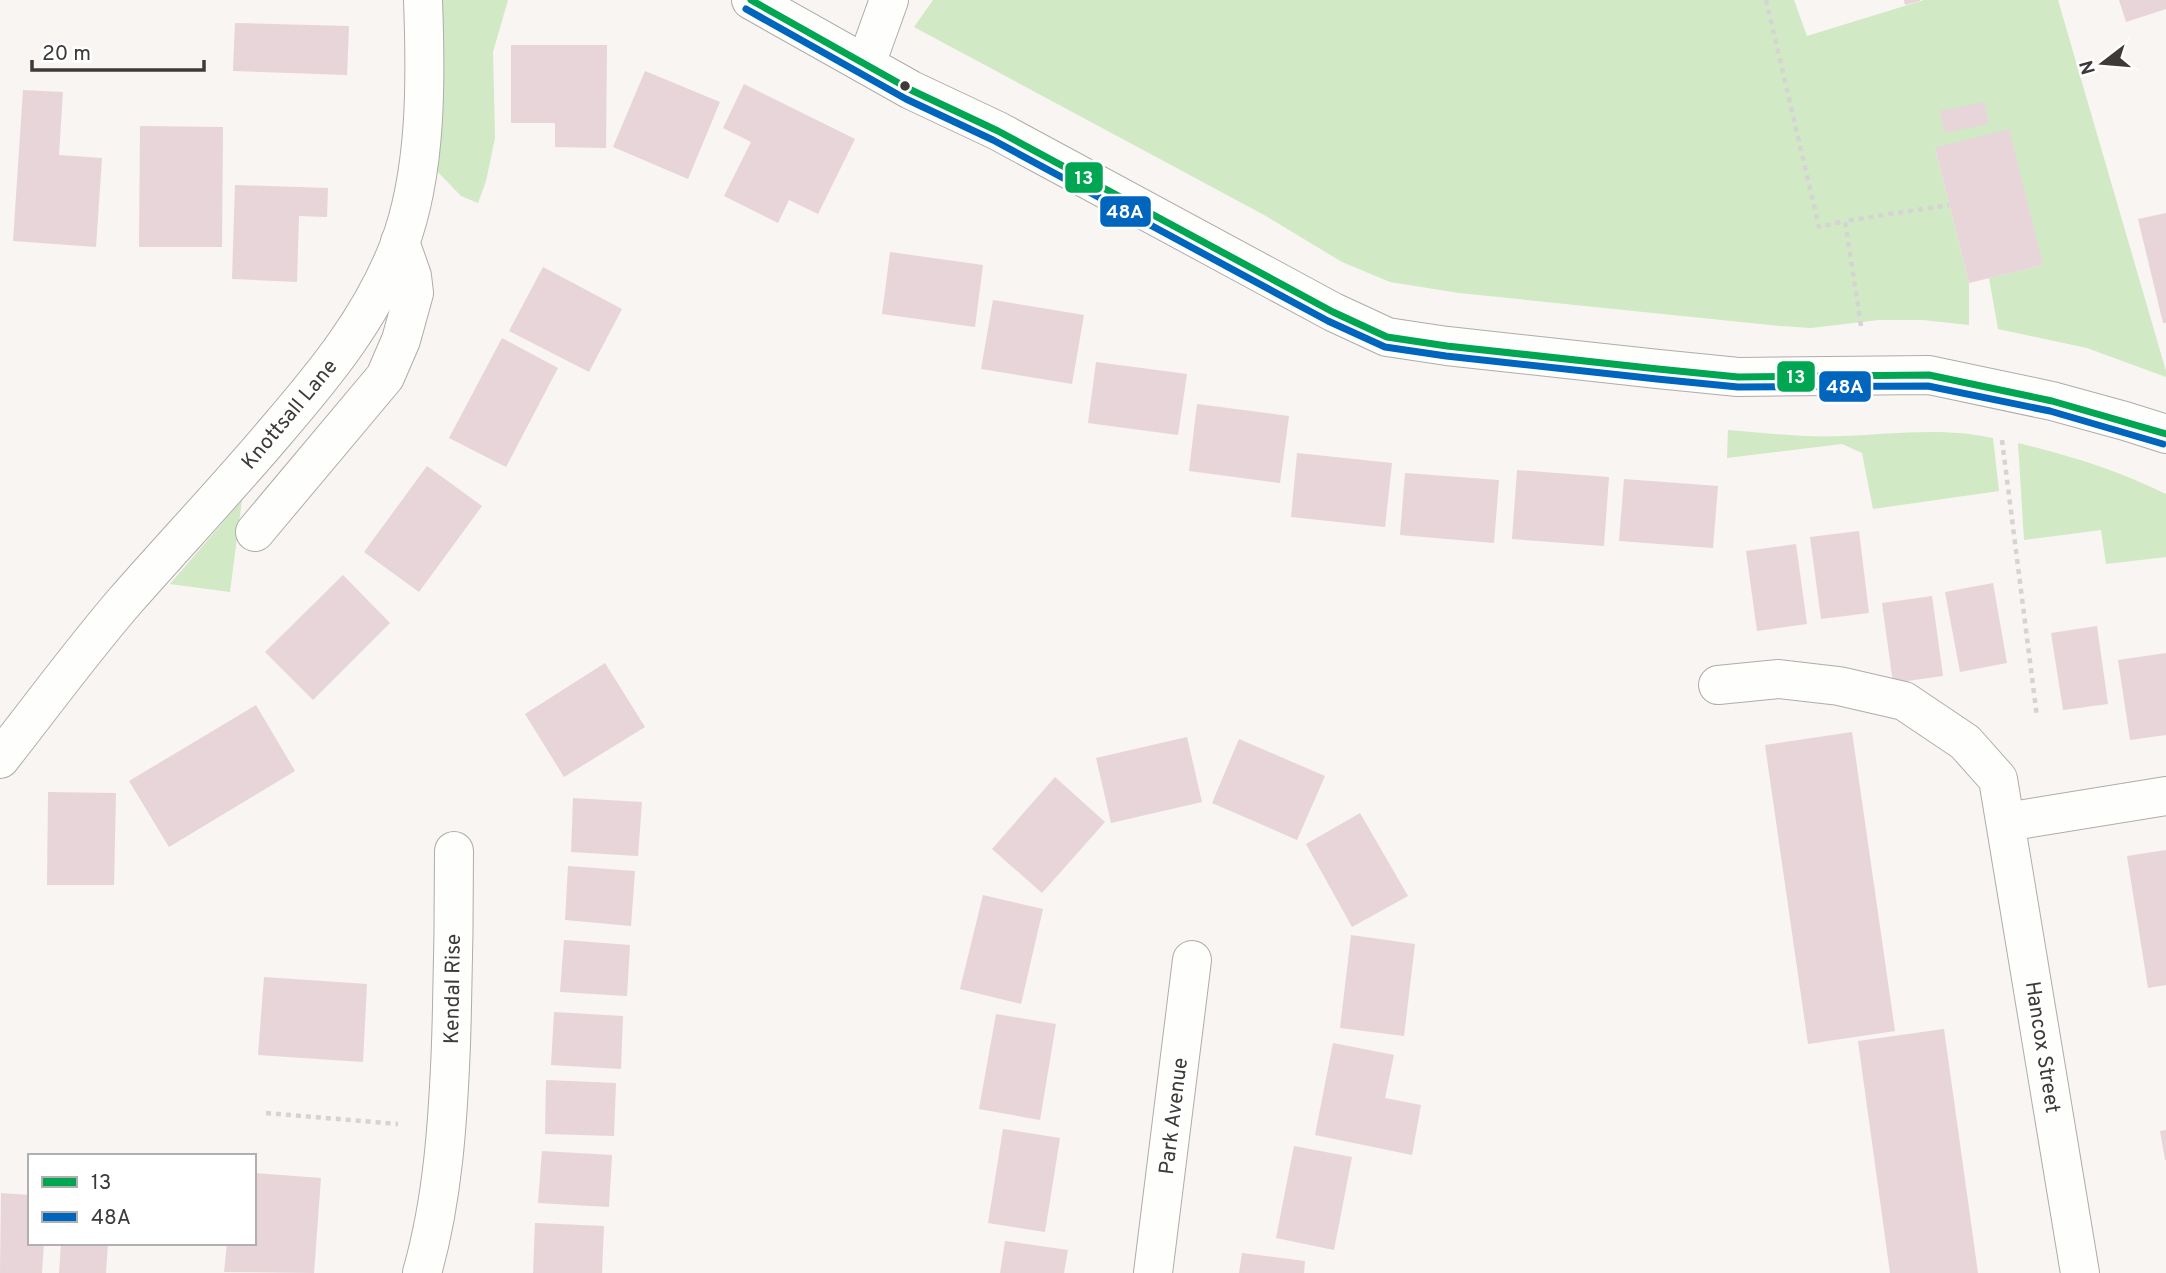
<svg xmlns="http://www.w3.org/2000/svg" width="2166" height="1273" font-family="Overpass,sans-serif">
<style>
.green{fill:#d1e9c4}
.building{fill:#e7d5da}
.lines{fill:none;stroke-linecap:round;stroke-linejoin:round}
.street-casing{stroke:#afacaa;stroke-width:40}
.secondary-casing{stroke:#afacaa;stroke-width:40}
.path{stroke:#d5d4d3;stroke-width:4.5;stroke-dasharray:5 5;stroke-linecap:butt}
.street{stroke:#fefefd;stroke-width:38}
.secondary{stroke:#fefefd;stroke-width:38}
.bus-1-casing{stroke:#fff;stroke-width:12}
.bus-2-casing{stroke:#fff;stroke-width:12}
.bus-1{stroke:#00a651;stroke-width:7}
.bus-2{stroke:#0065bd;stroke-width:7}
.bus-dot{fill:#3d3a38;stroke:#fff;stroke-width:2.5}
.labels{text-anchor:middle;stroke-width:6;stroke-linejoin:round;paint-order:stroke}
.street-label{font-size:21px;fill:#3d3a38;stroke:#fff}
.line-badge{stroke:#fff;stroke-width:2.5}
.badge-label{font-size:19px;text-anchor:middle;font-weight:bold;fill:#fff}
</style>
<rect width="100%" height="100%" fill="#f8f5f2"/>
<!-- green -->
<g class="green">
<path d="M439,0h69l-15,52 2,86 -9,43 -8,22 -17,-7 -25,-26z"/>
<path d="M933,0h861l13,36 117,-36h134l108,371v6l-79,-29 -89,-19 -9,-51 54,-13 -108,-117 34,135v42l-46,-5h-44l-68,8 -30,-2 -322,-33 -69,-11 -48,-20 -76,-46 -352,-189z"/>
<path d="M1728,430c38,3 76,8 114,6 53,-2 99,-9 151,2l6,53 -126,18 -11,-56 -20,-9 -115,14z"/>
<path d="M2018,443c53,13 99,27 148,51v63l-60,7 -5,-34 -77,10z"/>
<path d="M242,500l-12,92 -60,-8z"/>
</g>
<!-- building -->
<g class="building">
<path d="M1904,0h16v1l-15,4z"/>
<path d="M2119,0h47v9l-40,13z"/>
<path d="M235,23l114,3 -2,49 -114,-4z"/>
<path d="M511,45h96l-1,103 -51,-1v-24h-44z"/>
<path d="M645,71l75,31 -32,77 -75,-32z"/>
<path d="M744,84l111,55 -37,75 -29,-14 -11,23 -54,-27 27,-54 -28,-14z"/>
<path d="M23,90l40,2 -4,63 43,3 -6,89 -83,-6z"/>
<path d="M1984,102l5,22 -45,9 -4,-22z"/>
<path d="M140,126l83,1 -1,120h-83z"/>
<path d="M2009,129l34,136 -74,18 -34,-135z"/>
<path d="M235,185l93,3 -1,29 -28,-1 -2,66 -65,-3z"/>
<path d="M2166,213v110h-3l-25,-104z"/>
<path d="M890,252l93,13 -8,62 -93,-13z"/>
<path d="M543,267l79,42 -33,63 -80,-41z"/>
<path d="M993,300l91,15 -12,69 -91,-15z"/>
<path d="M502,338l56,30 -52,99 -57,-29z"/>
<path d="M1096,362l91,12 -9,61 -90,-12z"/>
<path d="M1197,404l92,12 -9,67 -91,-12z"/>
<path d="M1297,453l95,10 -7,64 -94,-10z"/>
<path d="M427,466l55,40 -63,86 -55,-40z"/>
<path d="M1517,470l92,7 -5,69 -92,-7z"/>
<path d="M1405,473l94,7 -5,63 -94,-8z"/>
<path d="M1624,479l94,7 -5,62 -94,-7z"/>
<path d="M1859,531l10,82 -48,6 -11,-82z"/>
<path d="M1796,544l11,80 -50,7 -11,-80z"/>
<path d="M343,575l47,48 -77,77 -48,-48z"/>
<path d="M1993,583l14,80 -47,9 -15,-80z"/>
<path d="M1932,596l11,80 -50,7 -11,-80z"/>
<path d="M2097,626l11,78 -45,6 -12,-77z"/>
<path d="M2166,653v82l-36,5 -12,-80z"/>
<path d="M605,663l40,64 -81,50 -39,-63z"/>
<path d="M256,705l39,66 -126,76 -40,-66z"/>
<path d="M1852,732l43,299 -87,13 -43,-299z"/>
<path d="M1187,737l15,65 -91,21 -15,-65z"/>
<path d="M1239,739l86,37 -28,64 -85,-37z"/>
<path d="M1055,777l50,45 -63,71 -50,-44z"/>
<path d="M48,792l68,1 -2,92h-67z"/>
<path d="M573,798l69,4 -4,54 -67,-4z"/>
<path d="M1360,813l48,83 -56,31 -46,-83z"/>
<path d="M2166,850v135l-18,3 -21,-132z"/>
<path d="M568,866l67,5 -4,55 -66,-6z"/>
<path d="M983,895l60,14 -22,95 -61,-15z"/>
<path d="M1351,935l64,9 -11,92 -64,-8z"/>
<path d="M564,940l66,5 -3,51 -67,-4z"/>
<path d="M264,977l103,7 -4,78 -105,-7z"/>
<path d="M554,1012l69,4 -2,53 -70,-4z"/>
<path d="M996,1014l60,10 -16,96 -61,-11z"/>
<path d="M1944,1029l34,244h-88l-32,-232z"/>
<path d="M1333,1043l61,12 -9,43 36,7 -9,50 -97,-20z"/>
<path d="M546,1080l70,3 -2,53 -69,-2z"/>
<path d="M1003,1129l57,9 -15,94 -57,-9z"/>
<path d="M2166,1130v30h-1l-5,-29z"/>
<path d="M1294,1146l58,11 -18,93 -58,-12z"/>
<path d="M542,1151l70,4 -3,52 -71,-4z"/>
<path d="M254,1173l67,5 -7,95 -90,-1 3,-29h27z"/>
<path d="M1,1193l29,2v48h14l-2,30h-42z"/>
<path d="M535,1223l69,3 -2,47h-69z"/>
<path d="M1005,1241l63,9 -4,23h-64z"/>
<path d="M61,1243h47l-2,30h-47z"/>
<path d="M1242,1253l63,8 -1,12h-65z"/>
</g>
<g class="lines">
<!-- street casing -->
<g class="street-casing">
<g id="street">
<path d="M866,64l23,-64"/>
<path d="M255,532l130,-155 16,-37 13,-47 -2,-17 -12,-34"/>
<path d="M1718,685l61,-6 60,7 65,15 61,41 33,37 82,494"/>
<path d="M0,759c41,-52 81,-107 125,-158 50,-57 102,-112 151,-170 49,-57 96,-114 123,-185 28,-74 27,-167 24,-246"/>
<path d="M2006,822l160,-26"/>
<path d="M422,1273c21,-74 26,-152 29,-229 2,-64 3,-129 3,-193"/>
<path d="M1153,1273l39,-313"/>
</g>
</g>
<!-- secondary casing -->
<g class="secondary-casing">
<path id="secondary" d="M751,0l160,90 87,41 335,181 54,25 60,9 211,23 80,8 191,-2 123,26 73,20 41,13"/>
</g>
<!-- path -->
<g class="path">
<path d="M1766,0l53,227 26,-6"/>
<path d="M1861,326l-16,-105 104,-16"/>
<path d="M2002,440l35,277"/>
<path d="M266,1113l132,11"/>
</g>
<!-- street -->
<use href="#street" class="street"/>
<!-- secondary -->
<use href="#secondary" class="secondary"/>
<!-- bus-1 casing -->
<g class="bus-1-casing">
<path id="bus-1" d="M751,0l160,90 87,41 335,181 54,25 60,9 211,23 80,8 191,-2 123,26 114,33"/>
</g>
<!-- bus-2 casing -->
<g class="bus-2-casing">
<path id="bus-2" d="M746,9l160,90 87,41 335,181 57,26 61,9 211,23 81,8 190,-1 122,25 113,33"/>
</g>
<!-- bus-1 -->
<use href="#bus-1" class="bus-1"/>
<!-- bus-2 -->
<use href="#bus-2" class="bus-2"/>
</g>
<!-- markers -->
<circle class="bus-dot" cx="905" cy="86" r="6"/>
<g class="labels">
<!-- street labels -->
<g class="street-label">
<text transform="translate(289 414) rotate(-50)" y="7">Knottsall Lane</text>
<text transform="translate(452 989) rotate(-89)" y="7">Kendal Rise</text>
<text transform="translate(2043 1047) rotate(81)" y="7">Hancox Street</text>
<text transform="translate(1173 1116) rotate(-83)" y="7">Park Avenue</text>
</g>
</g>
<g class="line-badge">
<rect x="1064" y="161" width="40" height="33" rx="7" fill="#00a651"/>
<rect x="1099" y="195" width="53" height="33" rx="7" fill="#0065bd"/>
<rect x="1776" y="360" width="40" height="33" rx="7" fill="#00a651"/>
<rect x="1818" y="370" width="54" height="33" rx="7" fill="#0065bd"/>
</g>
<g class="badge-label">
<text x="1084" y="184">13</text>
<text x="1125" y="218">48A</text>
<text x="1796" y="383">13</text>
<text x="1845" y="393">48A</text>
</g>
<!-- legend -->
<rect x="28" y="1154" width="228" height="91" fill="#ffffff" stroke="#b1b0af" stroke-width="2"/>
<rect x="42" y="1177" width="35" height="10" fill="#00a651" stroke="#b1b0af" stroke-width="2"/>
<text x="91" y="1189" font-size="21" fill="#3d3a38">13</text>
<rect x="42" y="1212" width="35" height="10" fill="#0065bd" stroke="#b1b0af" stroke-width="2"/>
<text x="91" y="1224" font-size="21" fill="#3d3a38">48A</text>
<!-- north arrow -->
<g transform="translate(2103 63) rotate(254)" stroke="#ffffff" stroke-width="5" paint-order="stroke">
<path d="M0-5L12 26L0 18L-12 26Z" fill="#3d3a38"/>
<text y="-10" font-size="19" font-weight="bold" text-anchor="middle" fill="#3d3a38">N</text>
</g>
<!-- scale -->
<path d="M32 60v10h172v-10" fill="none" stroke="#3d3a38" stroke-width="3.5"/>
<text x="42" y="60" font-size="21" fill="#3d3a38" stroke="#ffffff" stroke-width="5" paint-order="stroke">20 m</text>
</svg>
